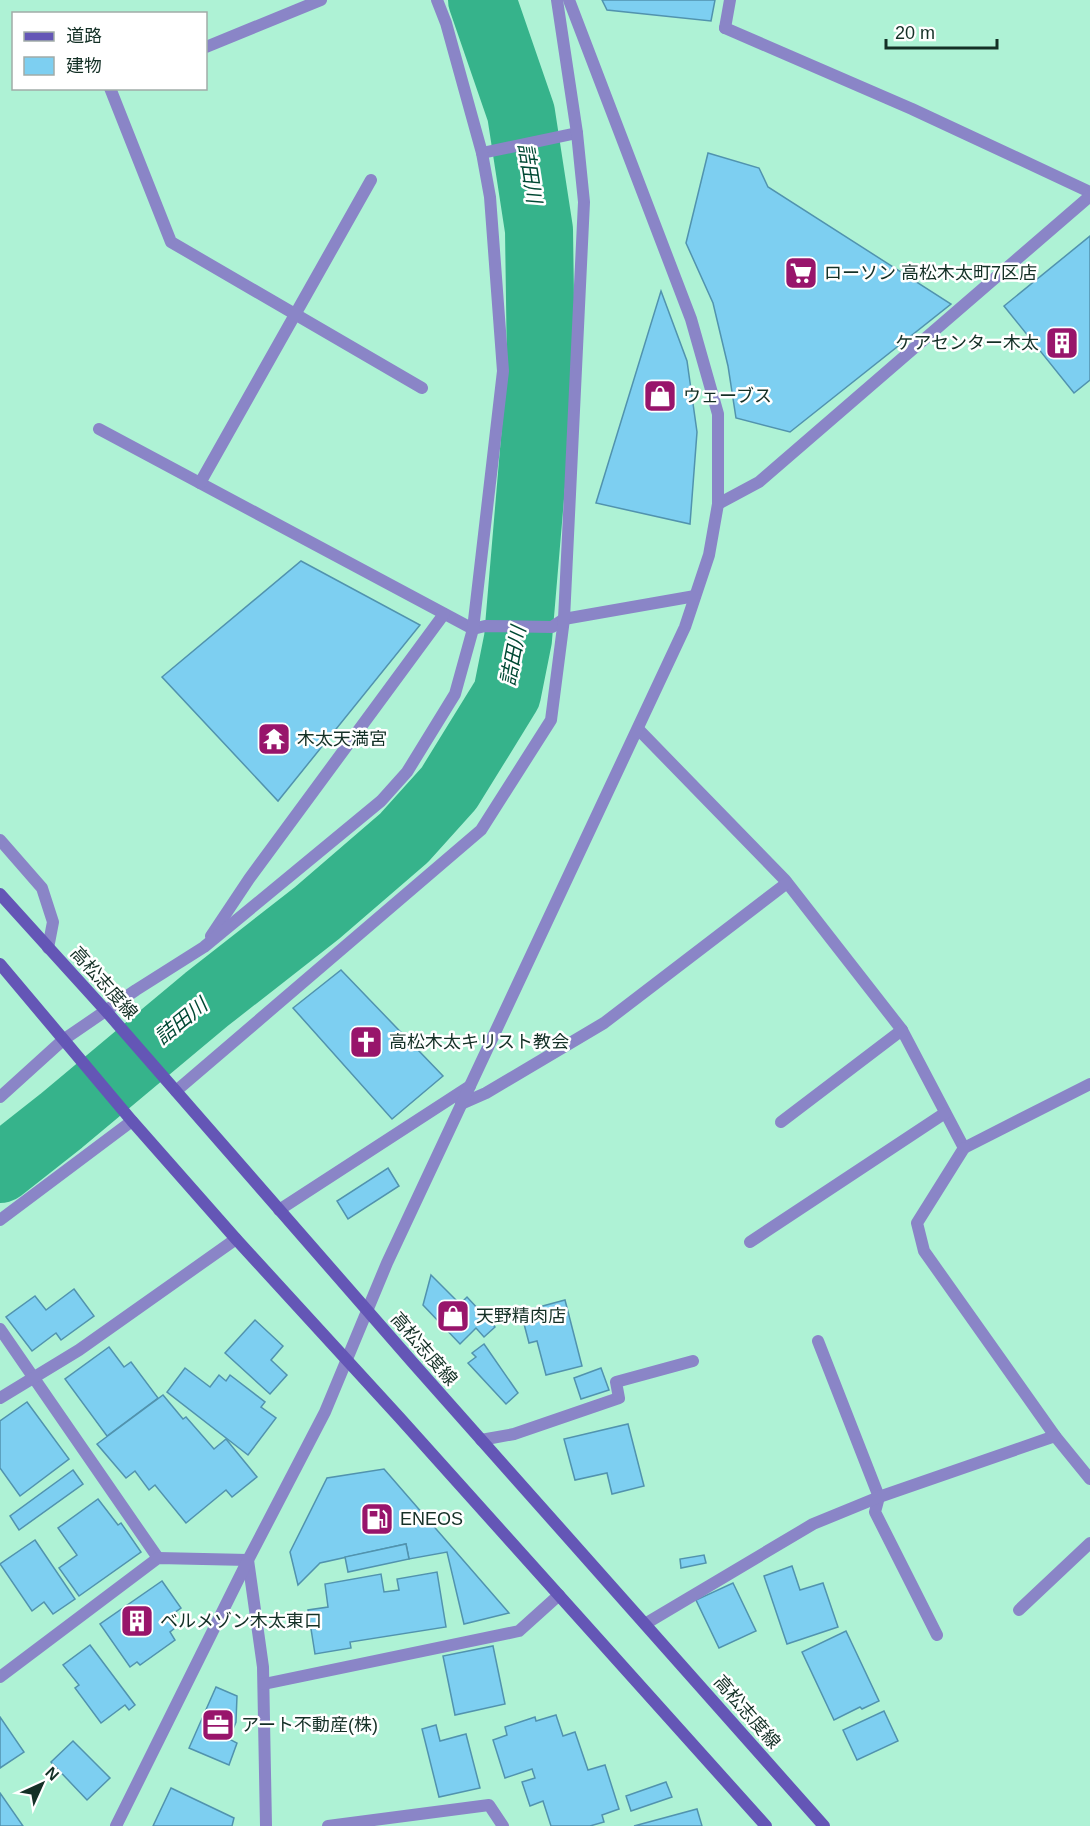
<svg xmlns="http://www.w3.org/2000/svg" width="1090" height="1826" font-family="Arial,'Noto Sans JP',sans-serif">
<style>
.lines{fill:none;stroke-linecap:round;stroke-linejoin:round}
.river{stroke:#36b38b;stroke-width:68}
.building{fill:#7dcff1;stroke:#5193ae;stroke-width:1.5}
.service{stroke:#8a85c7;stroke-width:12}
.minor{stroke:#8a85c7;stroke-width:12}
.tertiary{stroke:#8a85c7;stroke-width:12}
.secondary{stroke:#6456b6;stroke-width:12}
.labels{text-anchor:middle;stroke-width:5;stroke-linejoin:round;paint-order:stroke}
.poi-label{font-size:18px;fill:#143026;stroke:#fff;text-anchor:start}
.street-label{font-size:18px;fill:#143026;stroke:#fff}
.water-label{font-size:20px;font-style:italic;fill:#004934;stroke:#fff}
</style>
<rect width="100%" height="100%" fill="#aef2d5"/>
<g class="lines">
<!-- river -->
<path class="river" d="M0,1169l61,-48 146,-122 110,-86 87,-75 45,-50 58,-94 11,-55 23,-271 -2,-138 -18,-117 -39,-113"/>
</g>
<!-- building -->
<g class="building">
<path d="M602,0h113l-4,21 -104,-11z"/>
<path d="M708,153l51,15 9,19 183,117 -161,128 -54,-14 -8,-52 -15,-63 -27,-60z"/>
<path d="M1090,236v144l-16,13 -70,-87z"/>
<path d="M661,291l26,70 10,71 -7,92 -94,-21z"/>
<path d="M301,561l119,64 -142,176 -116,-124z"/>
<path d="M341,970l102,106 -51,43 -99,-111z"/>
<path d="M388,1168l11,18 -51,33 -11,-18z"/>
<path d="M431,1275l29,29 7,-7 28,30 -11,10 -8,-9 -16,16 -37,-39z"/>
<path d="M74,1289l20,27 -33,24 -5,-7 -24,18 -26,-34 29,-21 11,14z"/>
<path d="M565,1300l17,66 -36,9 -9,-34 -8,2 -6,-23 14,-4 -2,-8z"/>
<path d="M255,1320l28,26 -12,14 16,15 -17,19 -45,-41z"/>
<path d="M484,1344l34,49 -12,11 -38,-41 8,-6 -4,-4z"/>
<path d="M109,1347l15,20 7,-5 27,36 -51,38 -42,-57z"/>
<path d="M185,1368l25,19 9,-12 7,6 4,-6 35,27 -4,5 15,11 -28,37 -81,-63z"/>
<path d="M601,1368l8,22 -28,9 -7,-21z"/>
<path d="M163,1395l20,24 3,-2 28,32 12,-10 31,38 -25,20 -6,-7 -40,33 -31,-38 -6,5 -14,-19 -9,7 -29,-34z"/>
<path d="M27,1402l42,57 -49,37 -20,-28v-47z"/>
<path d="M628,1424l16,62 -32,8 -5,-21 -32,7 -11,-41z"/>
<path d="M384,1469l125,144 -45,11 -17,-72 -38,7 -3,-15 -86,19 -22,22 -8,-33 37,-74z"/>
<path d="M73,1470l10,14 -64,46 -9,-14z"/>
<path d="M98,1499l20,26 3,-2 20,29 -62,44 -20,-28 18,-13 -19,-27z"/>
<path d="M35,1540l40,59 -22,15 -9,-12 -12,9 -32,-47z"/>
<path d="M406,1544l3,15 -61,13 -3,-15z"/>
<path d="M704,1555l2,8 -25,5 -1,-9z"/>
<path d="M792,1566l8,24 23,-7 15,44 -51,17 -23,-68z"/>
<path d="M437,1572l9,55 -96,15 1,6 -36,6 -7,-44 20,-3 -3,-23 56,-10 3,18 15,-2 -2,-11z"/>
<path d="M162,1581l19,27 -14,10 8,10 -5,4 5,8 -35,25 -3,-3 -7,5 -30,-43z"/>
<path d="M733,1583l23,48 -37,17 -23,-48z"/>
<path d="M846,1631l33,70 -17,8 -2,-2 -26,13 -32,-68z"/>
<path d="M90,1645l45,60 -6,5 -4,-5 -24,18 -26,-35 4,-3 -16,-20z"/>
<path d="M493,1646l12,58 -50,11 -12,-59z"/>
<path d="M216,1687l21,9 -1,26 -7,17 8,4 -8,22 -40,-17z"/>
<path d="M884,1711l14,30 -41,19 -14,-30z"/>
<path d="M556,1715l7,21 12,-4 13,38 17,-5 14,44 -17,6 2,7 -14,4h-39l-8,-25 -13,5 -8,-24 13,-4 -3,-9 -27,9 -12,-38 14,-5 -2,-8 30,-10 1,4z"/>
<path d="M0,1717l24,35 -24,16z"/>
<path d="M436,1725l4,16 26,-7 14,54 -41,9 -17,-68z"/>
<path d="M73,1741l37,37 -23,22 -36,-38z"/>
<path d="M666,1782l6,15 -41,14 -5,-15z"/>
<path d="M171,1788l63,30 -2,8h-79z"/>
<path d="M0,1793l23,33h-23z"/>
<path d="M697,1809l5,17h-68z"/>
</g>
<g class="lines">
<!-- service -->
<path class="service" d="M725,28l187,81 178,83"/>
<!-- minor -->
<g class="minor">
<path d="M725,28l5,-28"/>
<path d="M206,47l115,-47"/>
<path d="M110,88l61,154 251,146"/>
<path d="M482,153l95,-20"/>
<path d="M99,429l374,200 12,-3 67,1 12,-8 131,-23"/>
<path d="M200,483l171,-303"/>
<path d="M638,729l147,151 117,150 62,118 126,-64"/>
<path d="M0,840l42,48 11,34 -5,26"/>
<path d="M211,936l38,-57 195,-265"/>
<path d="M176,1091l305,-261 70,-110 13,-101 20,-417 -7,-69 -20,-133"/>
<path d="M0,1097l63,-57 73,-50 68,-43 177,-146 26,-29 48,-78 18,-65 30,-258 -13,-174 -8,-44 -36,-130 -9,-23"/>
<path d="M461,1104l25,-11 118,-70 183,-140"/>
<path d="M781,1122l121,-92"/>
<path d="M964,1148l-47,75 7,28 131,185 35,43"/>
<path d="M279,1210l191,-124"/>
<path d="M0,1220l132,-99"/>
<path d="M750,1242l195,-129"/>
<path d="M0,1329l158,229"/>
<path d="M818,1341l61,156 -4,15 62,123"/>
<path d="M0,1398l79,-48 157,-111"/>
<path d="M481,1440l33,-6 105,-36 -3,-16 77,-21"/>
<path d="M1019,1610l71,-67"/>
<path d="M645,1624l168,-100 66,-27 176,-61"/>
<path d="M0,1677l158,-119 90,2 15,107 3,159"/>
<path d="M264,1684l255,-53 40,-36"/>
<path d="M328,1826l161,-21 14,21"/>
</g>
<!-- tertiary -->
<g class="tertiary">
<path d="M718,504l41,-22 331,-286"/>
<path d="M116,1826l132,-266 77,-148 62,-149 298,-636 24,-72 9,-51v-90l-27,-95 -122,-319"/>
</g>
<!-- secondary -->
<g class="secondary">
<path d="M0,894l106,117 308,353 410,462"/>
<path d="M0,964l132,157 104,118 163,178 367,409"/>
</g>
</g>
<!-- icons -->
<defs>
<g id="supermarket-square" transform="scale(1.725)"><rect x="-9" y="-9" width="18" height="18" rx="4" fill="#98156b" stroke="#fff"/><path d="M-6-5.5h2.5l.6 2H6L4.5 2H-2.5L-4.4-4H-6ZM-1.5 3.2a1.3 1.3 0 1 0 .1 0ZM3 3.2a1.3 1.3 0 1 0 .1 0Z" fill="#fff"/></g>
<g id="building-square" transform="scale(1.725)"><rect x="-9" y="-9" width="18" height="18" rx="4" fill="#98156b" stroke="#fff"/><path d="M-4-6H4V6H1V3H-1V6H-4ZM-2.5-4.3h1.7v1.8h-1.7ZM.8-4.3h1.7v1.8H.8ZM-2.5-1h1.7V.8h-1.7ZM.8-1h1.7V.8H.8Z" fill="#fff"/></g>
<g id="shop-square" transform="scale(1.725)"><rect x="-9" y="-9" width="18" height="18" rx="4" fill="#98156b" stroke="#fff"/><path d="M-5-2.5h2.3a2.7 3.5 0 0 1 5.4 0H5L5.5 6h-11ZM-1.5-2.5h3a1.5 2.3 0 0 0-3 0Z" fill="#fff"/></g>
<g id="temple-square" transform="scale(1.725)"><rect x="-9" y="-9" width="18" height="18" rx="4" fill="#98156b" stroke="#fff"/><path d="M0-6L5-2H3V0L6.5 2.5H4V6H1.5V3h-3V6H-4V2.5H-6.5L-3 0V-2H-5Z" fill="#fff"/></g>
<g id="church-square" transform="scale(1.725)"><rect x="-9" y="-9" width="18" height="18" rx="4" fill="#98156b" stroke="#fff"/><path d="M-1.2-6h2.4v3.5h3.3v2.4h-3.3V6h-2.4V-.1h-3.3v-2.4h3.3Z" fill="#fff"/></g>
<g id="fuel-square" transform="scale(1.725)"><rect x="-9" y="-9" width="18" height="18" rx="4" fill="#98156b" stroke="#fff"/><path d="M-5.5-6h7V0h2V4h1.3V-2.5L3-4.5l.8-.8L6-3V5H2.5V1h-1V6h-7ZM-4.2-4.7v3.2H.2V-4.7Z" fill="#fff"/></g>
<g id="office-square" transform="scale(1.725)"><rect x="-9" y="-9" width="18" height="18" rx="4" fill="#98156b" stroke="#fff"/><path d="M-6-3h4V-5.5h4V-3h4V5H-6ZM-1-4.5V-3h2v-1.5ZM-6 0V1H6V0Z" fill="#fff"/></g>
</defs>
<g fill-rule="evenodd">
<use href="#supermarket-square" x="801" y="273"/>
<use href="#building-square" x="1062" y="343"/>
<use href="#shop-square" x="660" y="396"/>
<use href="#temple-square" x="274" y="739"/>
<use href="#church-square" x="366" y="1042"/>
<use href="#shop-square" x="453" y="1316"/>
<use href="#fuel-square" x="377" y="1519"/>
<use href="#building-square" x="137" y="1621"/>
<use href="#office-square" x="218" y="1725"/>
</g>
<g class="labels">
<!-- poi labels -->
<g class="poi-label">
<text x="824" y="279">ローソン 高松木太町7区店</text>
<text x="1039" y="349" text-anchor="end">ケアセンター木太</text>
<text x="683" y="402">ウェーブス</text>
<text x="297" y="745">木太天満宮</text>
<text x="389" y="1048">高松木太キリスト教会</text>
<text x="476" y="1322">天野精肉店</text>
<text x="400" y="1525">ENEOS</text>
<text x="160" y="1627">ベルメゾン木太東口</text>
<text x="241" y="1731">アート不動産(株)</text>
</g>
<!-- street labels -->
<g class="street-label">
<text transform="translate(104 983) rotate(48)" y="6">高松志度線</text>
<text transform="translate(424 1349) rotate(49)" y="6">高松志度線</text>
<text transform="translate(747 1712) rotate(49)" y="6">高松志度線</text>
</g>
<!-- water labels -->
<g class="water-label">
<text transform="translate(530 173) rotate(81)" y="7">詰田川</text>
<text transform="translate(513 656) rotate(-79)" y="7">詰田川</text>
<text transform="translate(181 1021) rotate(-39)" y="7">詰田川</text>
</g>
</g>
<!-- legend -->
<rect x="12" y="12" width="195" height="78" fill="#ffffff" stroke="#a1aca8" stroke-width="1.5"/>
<rect x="24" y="32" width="30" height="9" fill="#6456b6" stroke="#a1aca8" stroke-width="1.5"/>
<text x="66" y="42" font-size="18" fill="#143026">道路</text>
<rect x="24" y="57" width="30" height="18" fill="#7dcff1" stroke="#a1aca8" stroke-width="1.5"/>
<text x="66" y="72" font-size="18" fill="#143026">建物</text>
<!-- north arrow -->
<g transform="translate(42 1784) rotate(45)" stroke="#ffffff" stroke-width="4.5" paint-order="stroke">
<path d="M0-4.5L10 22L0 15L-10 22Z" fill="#143026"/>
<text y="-9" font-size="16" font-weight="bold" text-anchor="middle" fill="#143026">N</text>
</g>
<!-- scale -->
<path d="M886 39v9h111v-9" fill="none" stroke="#143026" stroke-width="3"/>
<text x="895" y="39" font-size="18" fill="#143026" stroke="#ffffff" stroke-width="4.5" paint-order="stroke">20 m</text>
</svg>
